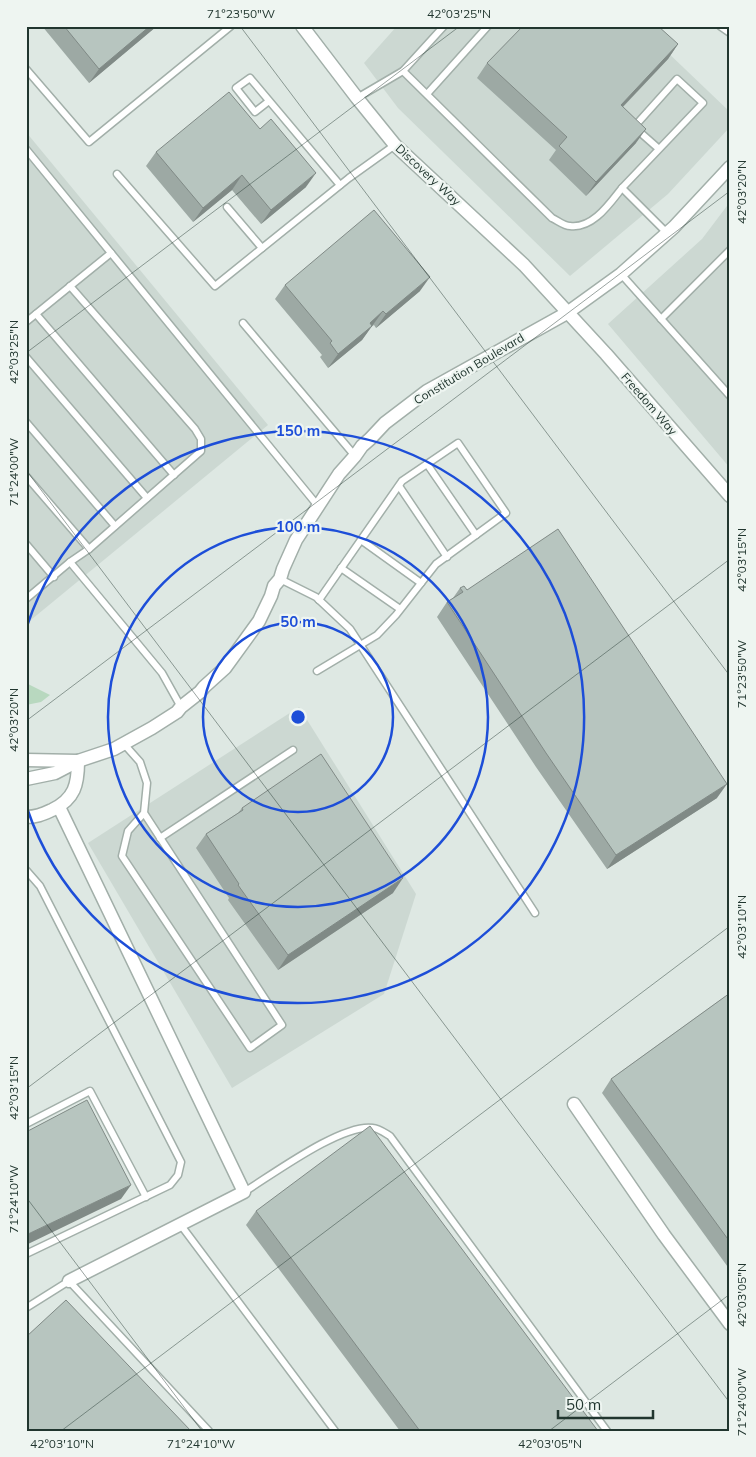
<svg xmlns="http://www.w3.org/2000/svg" width="756" height="1457" font-family="Mulish,sans-serif">
<style>
.built{fill:#ccd8d2}
.green{fill:#b8d8bf}
.lines{fill:none;stroke-linecap:round;stroke-linejoin:round}
.service-casing{stroke:#a2afa9;stroke-width:9}
.minor-casing{stroke:#a2afa9;stroke-width:15}
.service{stroke:#fff;stroke-width:6}
.minor{stroke:#fff;stroke-width:12}
.wall{fill:#9da9a4}
.shaded-wall{fill:#808a86}
.building{fill:#b7c5bf;stroke:#808a86}
.ticks{fill:none;stroke:#21362f;stroke-width:1;stroke-opacity:0.45}
.ring{fill:none;stroke:#1d4ed8;stroke-width:2.5}
.labels{text-anchor:middle;stroke-width:4.5;stroke-linejoin:round;paint-order:stroke}
.street-label{font-size:12px;fill:#21362f;stroke:#eef5f1}
.centre{fill:#1d4ed8;stroke:#eef5f1;stroke-width:2.5}
.ring-label{font-size:15px;text-anchor:middle;font-weight:bold;fill:#1d4ed8;stroke:#eef5f1;stroke-width:4.5;stroke-linejoin:round;paint-order:stroke}
.neatline{fill:none;stroke:#21362f;stroke-width:2}
.ticks-label{font-size:12px;text-anchor:middle;fill:#21362f}
</style>
<rect width="100%" height="100%" fill="#dee8e3"/>
<!-- built -->
<g class="built">
<path d="M397,26h243l90,86v15l-62,67 -98,82 -172,-168 -34,-45z"/>
<path d="M26,132l242,293 -242,199z"/>
<path d="M730,202v266l-122,-144 94,-85z"/>
<path d="M299,707l117,187 -32,100 -152,94 -144,-245z"/>
</g>
<!-- green -->
<path class="green" d="M26,683l24,12 -9,7 -15,3z"/>
<g class="lines">
<!-- service casing -->
<g class="service-casing">
<g id="service">
<path d="M720,26l10,7"/>
<path d="M26,69l63,73 142,-116"/>
<path d="M403,71l41,-45"/>
<path d="M427,94l61,-68"/>
<path d="M357,98l46,-27 149,147c5,2 12,8 18,8 23,3 40,-23 52,-38"/>
<path d="M269,101l-14,11 -19,-24 14,-10 90,107"/>
<path d="M26,149l292,357"/>
<path d="M659,149l-25,-22 43,-48 26,24 -81,85 44,44"/>
<path d="M117,174l98,112 134,-108 46,-33"/>
<path d="M227,207l35,41"/>
<path d="M621,274l109,122"/>
<path d="M36,314l138,161"/>
<path d="M661,319l69,-69"/>
<path d="M26,322l85,-69"/>
<path d="M243,323l112,133"/>
<path d="M26,357l121,141"/>
<path d="M26,422l89,104"/>
<path d="M427,464l49,71"/>
<path d="M26,476l63,73"/>
<path d="M399,486l48,71"/>
<path d="M361,540l60,43"/>
<path d="M26,544l28,33"/>
<path d="M70,562l92,111 19,34"/>
<path d="M341,568l59,41"/>
<path d="M280,579l36,18 34,32 185,284"/>
<path d="M26,599l44,-37 19,-13 112,-98v-12l-6,-10 -125,-143"/>
<path d="M317,671l60,-36 19,-20 40,-51 70,-51 -48,-70 -56,38 -83,119"/>
<path d="M124,744l16,18 7,21 -3,30 -16,18 -6,25 128,192 32,-23 -138,-212"/>
<path d="M160,838l133,-88"/>
<path d="M26,870l14,16 141,276 -3,13 -8,10 -144,69"/>
<path d="M26,1124l64,-33 56,106"/>
<path d="M244,1192c28,-17 98,-69 129,-64 5,0 12,5 17,8l217,295"/>
<path d="M180,1224l155,207"/>
<path d="M26,1308l43,-27 140,150"/>
</g>
</g>
<!-- minor casing -->
<g class="minor-casing">
<g id="minor">
<path d="M302,26l55,72 38,47 129,120 82,89 124,142"/>
<path d="M26,760l52,1"/>
<path d="M26,779l29,-6 23,-12 36,-12 38,-21 25,-16 4,-5 19,-15 4,-5 21,-19 34,-47 12,-25 3,-10 6,-7 3,-10 13,-29 43,-66 16,-18 7,-10 8,-7 15,-16 42,-32 140,-78 54,-39 53,-47 56,-60"/>
<path d="M59,807l185,385 -175,89"/>
<path d="M26,817c11,0 17,-3 26,-7 23,-11 26,-26 26,-49"/>
<path d="M574,1104l90,131 66,89"/>
</g>
</g>
<!-- service -->
<use href="#service" class="service"/>
<!-- minor -->
<use href="#minor" class="minor"/>
</g>
<!-- wall -->
<g class="wall">
<path d="M42,26h115l-68,57z"/>
<path d="M678,44l-10,15 -45,48 13,36 -50,53 -37,-36 7,-10 -79,-72 10,-15z"/>
<path d="M156,152l150,35 -45,37 -29,-34 -39,32 -47,-56z"/>
<path d="M285,285l135,6 -44,37 -2,-3 -3,2 -9,13 -34,28 -8,-11 2,-2 -47,-56z"/>
<path d="M460,588l7,2 250,208 -110,71 -71,-102 -99,-150 10,-15 6,-4z"/>
<path d="M242,808l151,85 -115,77 -50,-70 1,-2 -33,-50 10,-14 32,-21z"/>
<path d="M730,993v277l-128,-177 9,-14z"/>
<path d="M256,1211l342,220h-198l-154,-206z"/>
</g>
<!-- shaded-wall -->
<g class="shaded-wall">
<path d="M150,26h7l-68,57 10,-14z"/>
<path d="M678,44l-10,15 -57,60 10,-14z"/>
<path d="M646,129l-10,14 -50,53 10,-14z"/>
<path d="M316,173l-10,14 -45,37 10,-14z"/>
<path d="M242,175l-10,15 -39,32 10,-14z"/>
<path d="M430,277l-10,14 -44,37 10,-14z"/>
<path d="M383,311l-21,29 -34,28 10,-14 32,-31z"/>
<path d="M727,784l-10,14 -110,71 9,-14z"/>
<path d="M403,878l-10,15 -115,77 10,-15z"/>
<path d="M131,1185l-10,14 -95,46v-10z"/>
</g>
<!-- building -->
<g class="building">
<path d="M64,26h86l-51,43z"/>
<path d="M523,26h135l20,18 -57,61 25,24 -50,53 -37,-36 8,-9 -80,-74z"/>
<path d="M229,92l31,37 11,-10 45,54 -45,37 -29,-35 -39,33 -47,-56z"/>
<path d="M374,210l56,67 -44,37 -3,-3 -13,12 2,3 -34,28 -8,-11 2,-2 -47,-56z"/>
<path d="M558,529l169,255 -111,71 -70,-102 -99,-151 16,-10 -3,-4 4,-2 3,4z"/>
<path d="M321,754l82,124 -115,77 -50,-70 1,-1 -33,-50 37,-24 -1,-2z"/>
<path d="M730,993v249l-119,-163z"/>
<path d="M87,1100l44,85 -105,50v-103z"/>
<path d="M370,1126l228,305h-178l-164,-220z"/>
<path d="M66,1300l125,131h-165v-94z"/>
</g>
<!-- ticks -->
<path class="ticks" d="M240,26l490,650M26,353l434,-327M26,470l704,933M26,721l704,-530M26,1089l704,-530M26,1197l176,234M61,1431l669,-505M549,1431l181,-137"/>
<!-- distance rings -->
<g class="ring">
<circle cx="298" cy="717" r="95"/>
<circle cx="298" cy="717" r="190"/>
<path d="M27 626A286 286 0 1 1 27 808"/>
</g>
<g class="labels">
<!-- street labels -->
<g class="street-label">
<text transform="translate(428 175) rotate(43)" y="4">Discovery Way</text>
<text transform="translate(469 369) rotate(-31)" y="4">Constitution Boulevard</text>
<text transform="translate(649 404) rotate(49)" y="4">Freedom Way</text>
</g>
</g>
<circle cx="298" cy="717" r="8" class="centre"/>
<g class="ring-label">
<text x="298" y="436">150 m</text>
<text x="298" y="532">100 m</text>
<text x="298" y="627">50 m</text>
</g>
<!-- border -->
<rect width="756" height="1457" fill="none" stroke="#eef5f1" stroke-width="55"/>
<!-- scale -->
<path d="M558 1410v8h95v-8" fill="none" stroke="#21362f" stroke-width="2.5"/>
<text x="566" y="1410" font-size="15" fill="#21362f" stroke="#eef5f1" stroke-width="4" paint-order="stroke">50 m</text>
<rect x="28" y="28" width="700" height="1402" class="neatline"/>
<g class="ticks-label">
<text x="241" y="18">71°23'50"W</text>
<text x="459" y="18">42°03'25"N</text>
<text transform="translate(742 192) rotate(-90)" y="4">42°03'20"N</text>
<text transform="translate(14 352) rotate(-90)" y="4">42°03'25"N</text>
<text transform="translate(14 472) rotate(-90)" y="4">71°24'00"W</text>
<text transform="translate(742 560) rotate(-90)" y="4">42°03'15"N</text>
<text transform="translate(742 674) rotate(-90)" y="4">71°23'50"W</text>
<text transform="translate(14 720) rotate(-90)" y="4">42°03'20"N</text>
<text transform="translate(742 927) rotate(-90)" y="4">42°03'10"N</text>
<text transform="translate(14 1088) rotate(-90)" y="4">42°03'15"N</text>
<text transform="translate(14 1199) rotate(-90)" y="4">71°24'10"W</text>
<text transform="translate(742 1295) rotate(-90)" y="4">42°03'05"N</text>
<text transform="translate(742 1402) rotate(-90)" y="4">71°24'00"W</text>
<text x="62" y="1448">42°03'10"N</text>
<text x="201" y="1448">71°24'10"W</text>
<text x="550" y="1448">42°03'05"N</text>
</g>
</svg>
